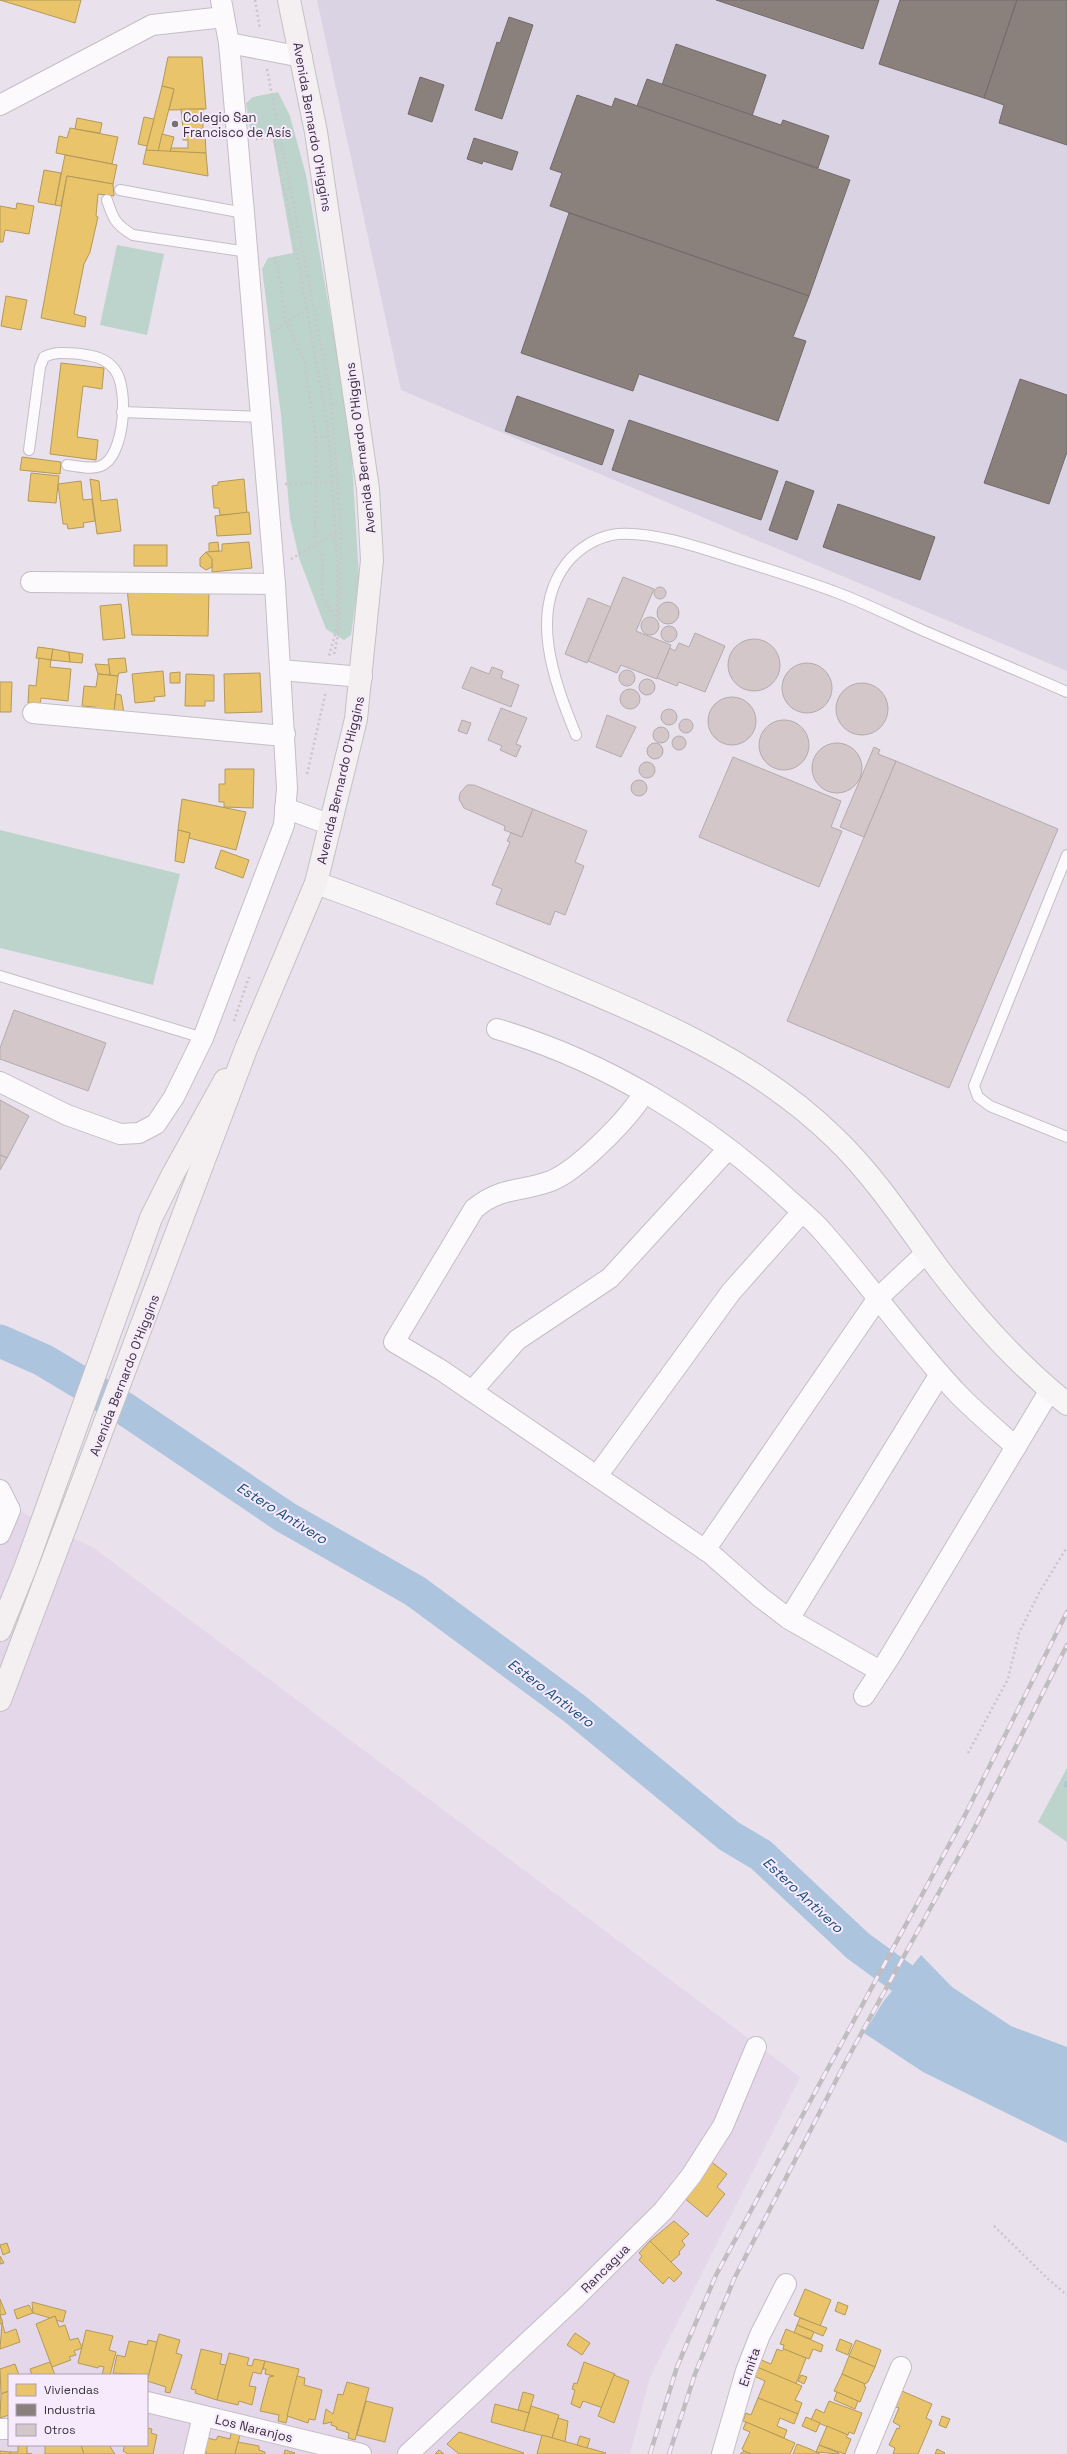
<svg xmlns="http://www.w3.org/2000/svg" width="1067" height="2454" font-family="'Space Grotesk',sans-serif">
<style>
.built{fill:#e4d7e9;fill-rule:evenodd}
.industrial{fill:#d9d3e4}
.green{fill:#bdd4cc}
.water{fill:#adc4df}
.homes{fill:#e9c46a;stroke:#b4995c}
.industry{fill:#8a817c;stroke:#726a68}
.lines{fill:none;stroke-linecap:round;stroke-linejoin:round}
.stream{stroke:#adc4df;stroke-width:5.5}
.river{stroke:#adc4df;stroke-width:33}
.building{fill:#d4c7c9;stroke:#b3abae}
.lane-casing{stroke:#c4bec6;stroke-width:12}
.street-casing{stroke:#c4bec6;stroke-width:22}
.secondary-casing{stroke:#c4bec6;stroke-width:24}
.primary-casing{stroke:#c4c1c5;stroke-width:24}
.path{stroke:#c9c6c9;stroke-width:2.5;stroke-dasharray:2 3;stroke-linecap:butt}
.lane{stroke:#fcfafc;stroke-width:10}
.street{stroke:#fcfafc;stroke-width:20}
.secondary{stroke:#f8f5f6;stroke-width:22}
.primary{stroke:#f4eff0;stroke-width:22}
.rail-casing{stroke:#bfbdc0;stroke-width:4.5}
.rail{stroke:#f7eafd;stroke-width:3;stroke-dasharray:9;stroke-linecap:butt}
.poi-dot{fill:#777179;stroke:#f7eafd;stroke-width:1.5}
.labels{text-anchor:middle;stroke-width:4;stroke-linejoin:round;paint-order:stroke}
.poi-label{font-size:13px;fill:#39343b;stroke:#f7eafd;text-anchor:start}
.street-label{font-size:13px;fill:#39343b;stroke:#f7eafd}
.water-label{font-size:14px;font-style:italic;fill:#164e7a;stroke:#f7eafd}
</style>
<rect width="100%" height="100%" fill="#e9e1ec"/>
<!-- built -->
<path class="built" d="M8,1505l87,44 705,528 -150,300 -20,77h-630v-933zM9,2375h138v70h-138z"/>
<!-- industrial -->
<path class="industrial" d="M317,0h750v671l-666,-281z"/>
<!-- green -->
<g class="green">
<path d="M278,92l12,24 16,59 44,253 9,150 -8,57 -7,5 -18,-11 -27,-71 -9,-40 -9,-103 -19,-146 6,-11 25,-5 -21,-118 -21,-2 -5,-30 7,-6z"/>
<path d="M117,245l47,9 -17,81 -47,-10z"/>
<path d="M0,830l180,44 -27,111 -153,-37z"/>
<path d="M1067,1768v74l-29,-20z"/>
</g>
<!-- water -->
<path class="water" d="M921,1955l31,32 59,39 56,21v96l-144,-71 -59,-39 19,-31z"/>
<!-- homes -->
<g class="homes">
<path d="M0,0h81l-6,23z"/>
<path d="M168,57h34l4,52 -37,1 5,-21 -12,-3z"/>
<path d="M162,86l12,3 -16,63 -12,-2z"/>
<path d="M181,109h22v20h-20z"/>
<path d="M144,117l10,2 -7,27 -9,-2z"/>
<path d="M77,118l25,5 -2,10 -25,-4z"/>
<path d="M70,128l48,9 -6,27 -56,-11 3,-17 8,2z"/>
<path d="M183,129h19v3h3l1,21 -36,-1 1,-4h17v-8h-5z"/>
<path d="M162,134l12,3 -4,15h-12z"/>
<path d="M146,150l60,3 2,23 -65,-12z"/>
<path d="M65,155l52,10 -4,19 -46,-8 -6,30 -6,-1z"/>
<path d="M44,170l17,3 -6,32 -17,-3z"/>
<path d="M67,176l46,8 1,12 -16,-2 -2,22 2,1 -8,35 -6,12 -10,50 12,3 -1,10 -44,-9z"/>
<path d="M17,203l17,3 -5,28 -24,-4 -2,12h-3v-36l16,3z"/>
<path d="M6,296l21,4 -6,30 -20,-4z"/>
<path d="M61,363l43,5 -2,21 -19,-3 -6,51 21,3 -2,20 -46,-6z"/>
<path d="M22,457l39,5 -1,12 -40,-4z"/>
<path d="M31,473l28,3 -3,27 -28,-2z"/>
<path d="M90,479l9,2 2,20 16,-2 4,32 -24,3z"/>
<path d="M244,479l3,34 -27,2 -1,-7h-5l-2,-22 6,-1v-3z"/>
<path d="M81,481l2,19 9,-1 3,22 -12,2 1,4 -16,2 -1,-5h-4l-5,-40z"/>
<path d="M249,512l2,22 -34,2 -2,-20z"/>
<path d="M218,542l1,9 -10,1v-9z"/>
<path d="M249,542l3,26 -40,4v-13l-6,-7 16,-1v-7z"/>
<rect x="134" y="545" width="33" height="21"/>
<path d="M206,552l6,7v8l-6,3 -6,-4v-8z"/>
<path d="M127,589h82l-1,47 -76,-1z"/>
<path d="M121,604l4,34 -22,2 -3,-34z"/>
<path d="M38,647l15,2 -2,11 -15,-2z"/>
<path d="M53,649l16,3 1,10 -19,-2z"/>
<path d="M69,652l14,2 -1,9 -12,-1z"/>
<path d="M39,658l12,2 -1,7 21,2 -3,32 -27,-3 -1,6 -12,-1 1,-18 7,1z"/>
<path d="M125,658l2,14 -8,1 -1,3 -8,-1 -2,-16z"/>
<path d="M95,664l14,1 1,10 -12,-1z"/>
<path d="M163,671l2,25 -11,1 1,4 -20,2 -3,-29z"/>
<path d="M180,672v11h-10v-10z"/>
<path d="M260,673l2,39 -37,1 -1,-39z"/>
<path d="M98,674l20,2 -4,36 -19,-2v-3l-13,-1 2,-20 12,1z"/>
<path d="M186,674l28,1v26h-9v5h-20z"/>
<path d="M0,682h12l-1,30h-11z"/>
<path d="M116,694l5,1 3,18 -10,-1z"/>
<path d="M225,769h29l-1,39 -29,-1v-5h-5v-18h6z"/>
<path d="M182,799l64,13 -10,38 -47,-12 1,-5 -12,-3z"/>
<path d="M178,830l12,3 -6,30 -9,-2z"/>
<path d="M221,850l28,10 -6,18 -28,-10z"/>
<path d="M709,2160l18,14 -10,13 8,7 -18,23 -24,-20z"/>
<path d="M674,2221l15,13 -7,7 3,4 -6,7 1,2 -9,8 -21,-21z"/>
<path d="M650,2241l32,32 -8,9 -5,-5 -6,7 -24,-24 3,-4 -3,-3z"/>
<path d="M7,2243l3,9 -7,3 -3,-10z"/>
<path d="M0,2256l4,7 -4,1z"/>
<path d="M805,2289l26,11 -11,26 -26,-11z"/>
<path d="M0,2299l6,15 -6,1 3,8 -3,1z"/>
<path d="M32,2302l34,9 -3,11 -7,-2 -1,-4 -5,2 -17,-5z"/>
<path d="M838,2302l10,4 -3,9 -10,-4z"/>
<path d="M29,2305l4,8 -16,6 -3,-9z"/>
<path d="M55,2316l4,11 6,-2 5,15 8,-2 4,10 -8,3 2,4 -7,2 2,3 -19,7 -16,-43z"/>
<path d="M800,2318l27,10 -4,8 -26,-11z"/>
<path d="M2,2323l3,10 11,-4 4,13 -20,7z"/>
<path d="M797,2325l17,7 -3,7 -17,-6z"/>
<path d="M786,2329l37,16 -2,7 -8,-3 -4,10 -26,-10 1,-4 -4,-1z"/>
<path d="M86,2330l27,6 -4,14 7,2 -6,23h-8l2,-8 -5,-1 -1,2 -20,-5z"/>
<path d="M575,2333l15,10 -8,12 -15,-10z"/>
<path d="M159,2334l21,6 -4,13 6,2 -12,38 -5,-1 1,-5 -19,-6z"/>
<path d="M840,2339l12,5 -4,11 -12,-5z"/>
<path d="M148,2340l9,2 -10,40v-7l-34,-2 4,-18 8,2 4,-16 18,4z"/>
<path d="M856,2340l25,10 -6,17 -26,-11z"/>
<path d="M201,2349l21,5 -2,10 6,1 -9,35 -22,-7 1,-3 -5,-1z"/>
<path d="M777,2349l5,2 2,-2 22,9 -10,26 -39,-17 2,-8 12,5z"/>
<path d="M229,2353l20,5 -2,7 5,1 2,-7 11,2 -4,13 -8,-2 -4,14 7,1 -4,18 -13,-4 -1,4 -21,-5z"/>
<path d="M849,2356l26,11 -7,15 -3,2 -23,-10z"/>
<path d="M265,2361l34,8 -13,54 -8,-2 1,-6 -19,-4 9,-34 5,-1 -9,-2 1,-5h-3z"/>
<path d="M50,2362l5,13h-23l-2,-6z"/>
<path d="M584,2362l31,12 -12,34 -20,-7 -3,7 -9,-4 4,-14 -3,-1 2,-6 3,1z"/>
<path d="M15,2364l4,11h-10v16l-8,3 -1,-25z"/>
<path d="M757,2367l45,19 -7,14 7,3 -4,11 -40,-16 7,-17 -11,-5z"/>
<path d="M842,2374l23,10 -1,2 2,1 -6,15 -26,-11z"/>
<path d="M614,2375l15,6 -15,42 -16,-7z"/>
<path d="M801,2375l6,2 -3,7 -6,-3z"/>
<path d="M297,2376l8,2 -1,7 18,5 -7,30 -6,-1 -1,4 -21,-7z"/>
<path d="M347,2382l22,6 -14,52 -7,-2 1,-5 -13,-4 1,-2 -6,-2 1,-3 -9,2 3,-15 7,5 5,-20 5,1z"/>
<path d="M9,2391v24l-9,3 1,-24z"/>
<path d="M902,2391l30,13 -6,14 6,3 -14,33h-25l2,-6 -6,-3 8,-17 2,1 1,-3 -7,-4 6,-14 -3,-1z"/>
<path d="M523,2392l11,3 -5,18 -11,-3z"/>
<path d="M837,2392l21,9 -3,8 -21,-9z"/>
<path d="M758,2398l40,16 -4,10 -14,-6 -3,8 10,4 -3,8 -41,-17 3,-8 5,2z"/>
<path d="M366,2401l27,7 -8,34 -28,-7z"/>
<path d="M829,2401l33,12 -8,21 -5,-2 -1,3 -37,-15 5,-11 8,4z"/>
<path d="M495,2404l34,9 -5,18 -33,-9z"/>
<path d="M531,2406l28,9 -7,23 -28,-7z"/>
<path d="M942,2416l8,3 -4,9 -7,-3z"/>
<path d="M806,2417l14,6 -4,9 -14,-6z"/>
<path d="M558,2418l10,3 -3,21 -13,-4z"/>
<path d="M746,2422l49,21 -5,11h-39l-7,-3 -2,-2 8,-17 -7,-3z"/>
<path d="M827,2426l21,9 -2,2 5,2 -6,15 -26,-9z"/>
<path d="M147,2428l5,1 -1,4 6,2 -4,19h-25l-5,-3 2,-6h22z"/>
<path d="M459,2432l65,21 -1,1h-64l-12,-10z"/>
<path d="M231,2433l9,2 -5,19h-29v-3l-6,-2 3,-12 13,3 2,-4 12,3z"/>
<path d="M542,2435l64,18 -1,1h-68z"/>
<path d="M580,2436l10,3 -3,9 -10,-3z"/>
<path d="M238,2442l21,4v4l6,2v2h-30z"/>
<path d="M797,2444l13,5 10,5h-27z"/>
<path d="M18,2445h9v8l5,1h-22v-2h8z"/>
<path d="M45,2445h36l3,9h-39z"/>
<path d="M81,2445h28l6,9h-31z"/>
<path d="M819,2445l20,8v1l-23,-2z"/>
<path d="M937,2449l8,4 -1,1h-9z"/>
<path d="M285,2450l10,3 -1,1h-10z"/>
<path d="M439,2450l5,4h-9z"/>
<path d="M0,2451l10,1v2h-10z"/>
<path d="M744,2451l7,3h-11z"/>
</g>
<!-- industry -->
<g class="industry">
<path d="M716,0h163l-16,49z"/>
<path d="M900,0h117l-33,98 -105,-34z"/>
<path d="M1017,0h50v145l-68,-22 5,-18 -20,-7z"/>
<path d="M509,17l24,8 -31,94 -27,-9 22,-68 3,1z"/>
<path d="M676,44l90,31 -14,41 -90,-31z"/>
<path d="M420,77l24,8 -12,37 -24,-8z"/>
<path d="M647,79l134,46 2,-5 46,16 -11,32 -181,-62z"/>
<path d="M577,95l35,12 3,-9 235,82 -41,116 -259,-90 12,-33 -12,-4z"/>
<path d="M474,138l44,14 -6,18 -29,-9 -1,3 -15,-5z"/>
<path d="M569,213l240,83 -16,41 13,4 -28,80 -139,-47 -6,17 -112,-38z"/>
<path d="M1020,379l47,16v57l-18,52 -65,-21z"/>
<path d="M517,396l97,34 -12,35 -97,-34z"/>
<path d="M629,420l149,51 -17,49 -149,-50z"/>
<path d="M786,481l28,10 -17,49 -28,-10z"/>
<path d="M838,504l97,33 -15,43 -97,-33z"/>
</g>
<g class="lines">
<!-- stream -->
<path class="stream" d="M1067,1784v1"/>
<!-- river -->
<path class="river" d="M0,1341l43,19 82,49 160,108 130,74 160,118 154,127 32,19 97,91 81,59"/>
</g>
<!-- building -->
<g class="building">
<path d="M623,577l31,12 -18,42 35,14 -14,34 -36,-14 -4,8 -29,-12z"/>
<circle cx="660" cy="593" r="6"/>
<path d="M588,598l23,9 -24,56 -22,-9z"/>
<circle cx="668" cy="613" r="11"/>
<circle cx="650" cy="626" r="9"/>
<circle cx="669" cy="634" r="8"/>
<path d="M695,633l30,13 -20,46 -26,-10 -2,4 -20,-8 13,-30 5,3 4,-8 10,4z"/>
<circle cx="754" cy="665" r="26"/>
<circle cx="807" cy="688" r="25"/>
<path d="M471,667l18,7 3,-7 11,4 -2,7 18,7 -8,22 -49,-19z"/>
<circle cx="627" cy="678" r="8"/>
<circle cx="647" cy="687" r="8"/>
<circle cx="862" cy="709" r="26"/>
<circle cx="630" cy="699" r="10"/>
<circle cx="732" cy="721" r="24"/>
<path d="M501,708l26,10 -11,26 5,2 -5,11 -16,-7 2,-4 -14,-6z"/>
<circle cx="669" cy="717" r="8"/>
<path d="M607,715l29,12 -15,30 -25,-10z"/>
<circle cx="686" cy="726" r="7"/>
<path d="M462,720l9,3 -4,11 -9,-3z"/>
<circle cx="784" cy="745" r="25"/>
<circle cx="661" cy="735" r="8"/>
<circle cx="679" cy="743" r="7"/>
<circle cx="655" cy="751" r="8"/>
<circle cx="837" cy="768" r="25"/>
<path d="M874,747l6,3 -2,4 18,7 -32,76 -24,-10z"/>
<path d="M733,757l108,44 -10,26 11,4 -23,56 -120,-50z"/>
<path d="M896,761l162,68 -109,259 -162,-67z"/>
<circle cx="647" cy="770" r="8"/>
<circle cx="639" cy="788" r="8"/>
<path d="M467,785h7l59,24 -11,28 -18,-7 1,-4 -41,-18 -5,-9 1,-6z"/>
<path d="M533,809l54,22 -12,31 9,4 -19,49 -10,-4 -5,14 -54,-21 6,-15 -10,-4 18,-43 -3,-1 4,-8 11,4z"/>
<path d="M14,1010l92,33 -18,48 -88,-32v-11z"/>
<path d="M0,1100l29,16 -22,42 -7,-3z"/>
<path d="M0,1155l7,3 -7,12z"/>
</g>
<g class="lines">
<!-- lane casing -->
<g class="lane-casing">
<g id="lane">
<path d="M120,190l124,23"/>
<path d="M107,200c6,19 9,25 26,35l115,17"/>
<path d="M122,412l139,5"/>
<path d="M29,450l11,-83 4,-10c12,-6 23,-4 36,-3 14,2 26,4 35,16 14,19 10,86 -14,96 -10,4 -23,0 -34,-1"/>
<path d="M576,735c-22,-54 -50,-127 -5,-177 13,-13 29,-22 47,-24 37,-3 89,16 124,27 32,10 64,20 96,32 29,11 57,25 86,38 47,20 95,40 143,61"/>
<path d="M1067,855l-93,231 4,11 12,9 77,31"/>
<path d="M0,976l203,62"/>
</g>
</g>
<!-- street casing -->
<g class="street-casing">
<g id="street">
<path d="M229,43l73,14"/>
<path d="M0,105l152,-80 72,-8"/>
<path d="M31,582l244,2"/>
<path d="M281,670l81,7"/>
<path d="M33,713l240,22 12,-1"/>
<path d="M285,808l46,17"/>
<path d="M497,1029c108,32 209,93 291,170 12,11 25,21 35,33 47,53 88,113 137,164 18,18 37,34 56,51"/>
<path d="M0,1082l67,33 53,19 19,-1 17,-9 18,-27 29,-59 81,-213 3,-37 -12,-204 -31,-371 -15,-170 -8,-43"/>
<path d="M644,1093c-15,25 -68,80 -96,89 -29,10 -48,5 -74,27l-80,133 47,28 270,184 49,43 29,22 91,52"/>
<path d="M472,1391l45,-51 93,-62 118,-129"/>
<path d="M597,1476l134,-184 71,-80"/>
<path d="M0,1490l10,20 -10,24"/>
<path d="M705,1550l173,-252 49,-46"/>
<path d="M789,1619l151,-245"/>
<path d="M864,1696l25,-38 161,-268"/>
<path d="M147,2402l214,52"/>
<path d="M0,2429h9"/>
<path d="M194,2454l9,-38"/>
<path d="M408,2454l167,-156 88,-87 28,-35 32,-50 33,-79"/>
<path d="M722,2454l24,-83 14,-36 26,-51"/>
<path d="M865,2454l36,-87"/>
</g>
</g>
<!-- secondary casing -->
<g class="secondary-casing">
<path id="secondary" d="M316,883c80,28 158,60 236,93 102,43 204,84 284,163 39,38 67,81 99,125 39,52 82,100 132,140"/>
</g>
<!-- primary casing -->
<g class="primary-casing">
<g id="primary">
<path d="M0,1630l26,-64 125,-348 22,-44 52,-94"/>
<path d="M0,1700l246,-651 70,-166 40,-164 16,-159 -4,-71 -52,-357 -27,-132"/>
</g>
</g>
<!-- path -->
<g class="path">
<path d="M255,0l5,29"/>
<path d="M267,69l64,328 10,140 -2,92 -5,26"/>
<path d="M256,139l18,-1 23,115 32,183 9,138 -1,53 -8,29"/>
<path d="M274,257l6,19 4,41 20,44 12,77 -1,108 8,15 -1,38 14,18"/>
<path d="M272,331l35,-21"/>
<path d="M316,438l13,-2"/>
<path d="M285,484l48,-2"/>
<path d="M291,559l46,-27"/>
<path d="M307,774l19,-83"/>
<path d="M234,1021l15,-44"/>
<path d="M968,1753l40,-74 11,-46 20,-40 28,-46"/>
<path d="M994,2226l55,54 18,15"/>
</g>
<!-- lane -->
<use href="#lane" class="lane"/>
<!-- street -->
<use href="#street" class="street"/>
<!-- secondary -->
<use href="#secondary" class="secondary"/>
<!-- primary -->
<use href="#primary" class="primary"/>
<!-- rail casing -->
<g class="rail-casing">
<g id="rail">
<path d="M650,2454l27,-87 39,-92 246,-454 105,-209"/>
<path d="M669,2454l26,-80 39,-95 110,-214 131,-238 92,-182"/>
</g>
</g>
<!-- rail -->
<use href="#rail" class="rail"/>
</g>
<!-- markers -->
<circle class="poi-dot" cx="175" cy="124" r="4"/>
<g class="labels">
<!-- poi labels -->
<g class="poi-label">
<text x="183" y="122">Colegio San<tspan x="183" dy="15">Francisco de Asís</tspan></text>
</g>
<!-- street labels -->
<g class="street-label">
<text transform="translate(313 127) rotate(80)" y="5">Avenida Bernardo O'Higgins</text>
<text transform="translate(360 448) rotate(-97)" y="5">Avenida Bernardo O'Higgins</text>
<text transform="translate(340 780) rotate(-77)" y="5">Avenida Bernardo O'Higgins</text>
<text transform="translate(124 1375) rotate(-69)" y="5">Avenida Bernardo O'Higgins</text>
<text transform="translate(605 2268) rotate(-45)" y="5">Rancagua</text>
<text transform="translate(749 2367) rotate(-71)" y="5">Ermita</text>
<text transform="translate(254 2428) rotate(14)" y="5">Los Naranjos</text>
</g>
<!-- water labels -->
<g class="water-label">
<text transform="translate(282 1513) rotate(32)" y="5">Estero Antivero</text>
<text transform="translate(551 1693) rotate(37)" y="5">Estero Antivero</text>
<text transform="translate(803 1895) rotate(43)" y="5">Estero Antivero</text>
</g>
</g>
<!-- legend -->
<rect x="8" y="2374" width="140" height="72" fill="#f7eafd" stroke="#aba1af"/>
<rect x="16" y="2384" width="20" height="12" fill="#e9c46a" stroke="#aba1af"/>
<text x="44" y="2394" font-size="12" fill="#39343b">Viviendas</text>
<rect x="16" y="2404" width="20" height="12" fill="#8a817c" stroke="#aba1af"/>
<text x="44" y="2414" font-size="12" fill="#39343b">Industria</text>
<rect x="16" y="2424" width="20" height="12" fill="#d4c7c9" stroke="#aba1af"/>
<text x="44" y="2434" font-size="12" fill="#39343b">Otros</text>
</svg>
